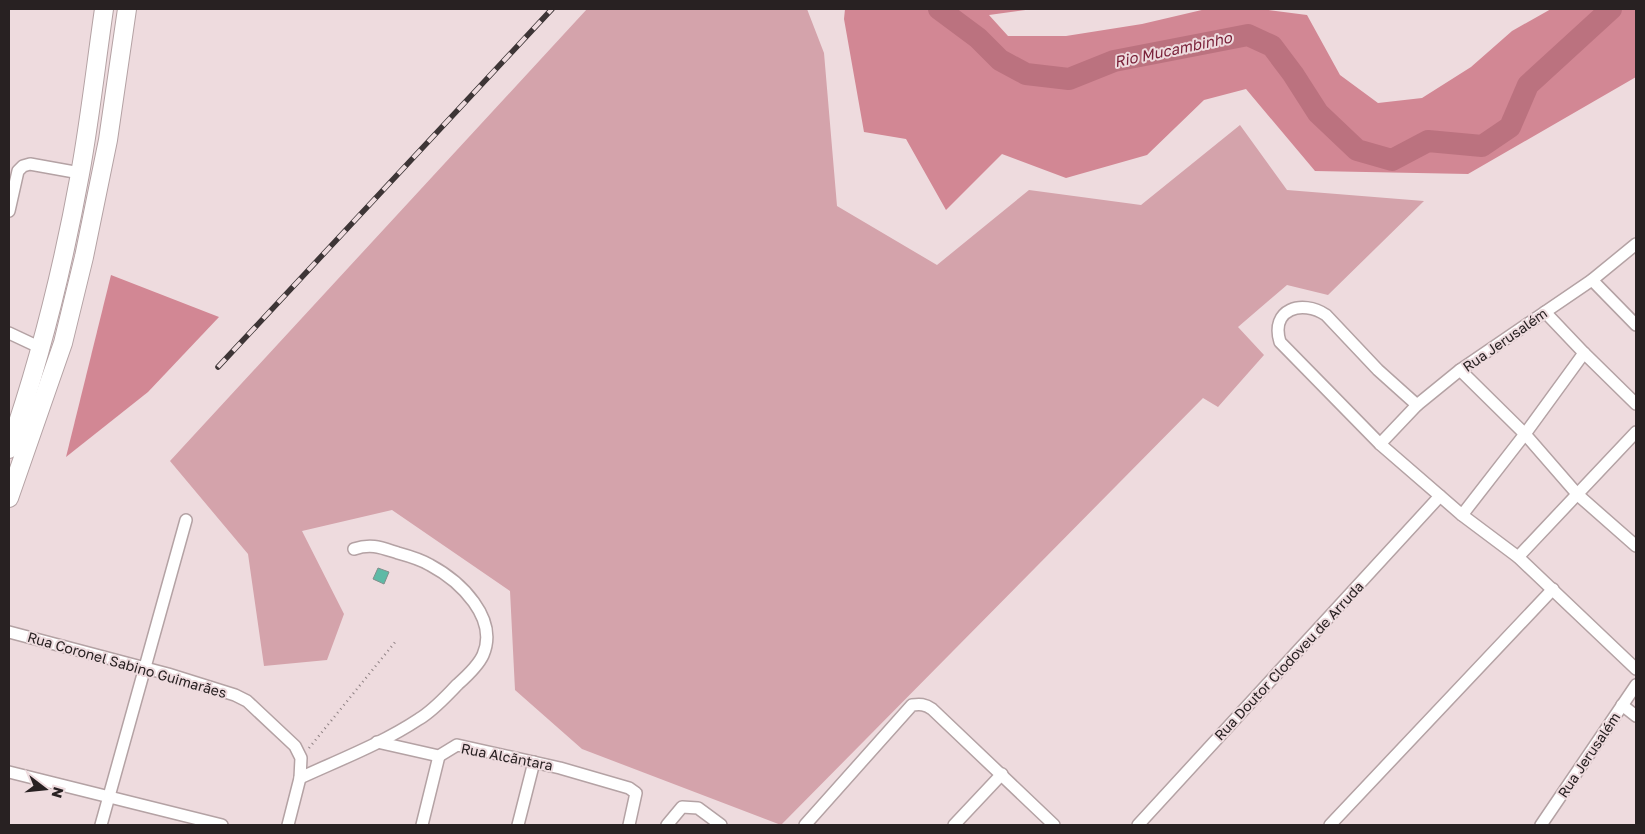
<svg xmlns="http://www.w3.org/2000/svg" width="1645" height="834" font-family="'Golos Text',sans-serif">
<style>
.green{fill:#d4a3ab}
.forest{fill:#d28794}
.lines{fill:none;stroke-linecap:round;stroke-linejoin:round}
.river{stroke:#bb727f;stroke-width:22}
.building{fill:#5ebaa6;stroke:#7f908c}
.minor-casing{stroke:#b4a2a4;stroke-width:14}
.primary-casing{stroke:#b4a2a4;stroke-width:20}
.path{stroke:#8e8183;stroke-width:2.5;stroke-dasharray:1 4;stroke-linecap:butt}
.minor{stroke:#fff;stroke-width:11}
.primary{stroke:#fff;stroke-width:18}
.rail-casing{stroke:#3d3536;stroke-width:5.5}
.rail{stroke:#eedbde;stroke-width:4;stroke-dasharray:11;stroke-linecap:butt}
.labels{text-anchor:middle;stroke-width:4;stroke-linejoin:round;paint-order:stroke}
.street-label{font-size:14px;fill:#282122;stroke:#eedbde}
.water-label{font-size:15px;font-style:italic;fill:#7b223a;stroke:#eedbde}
</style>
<rect width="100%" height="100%" fill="#eedbde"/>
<!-- green -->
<path class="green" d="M587,9h220l17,44 13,153 100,59 92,-75 112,15 99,-80 47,65 137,11 -96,94 -41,-10 -49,42 26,28 -46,52 -15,-9 -422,427 -199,-76 -67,-59 -5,-99 -118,-81 -90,21 42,83 -17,46 -63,6 -16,-112 -78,-93z"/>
<!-- forest -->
<g class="forest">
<path d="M845,9h188l-44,6 19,21h58l76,-12 64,-15h55l46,6 33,60 38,28 44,-5 49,-31 41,-36 39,-22h85v68l-168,97 -153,-3 -69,-82 -42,11 -57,55 -81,23 -64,-24 -56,56 -40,-71 -42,-7 -20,-113z"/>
<path d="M111,275l108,42 -71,75 -82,65z"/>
</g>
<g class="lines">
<!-- river -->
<path class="river" d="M939,9l39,29 22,22 26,14 43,5 45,-18 134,-26 24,11 21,28 25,39 39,37 35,10 36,-19 54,5 28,-19 18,-42 83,-76"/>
</g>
<!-- building -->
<path class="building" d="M378,568l11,4 -5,12 -11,-5z"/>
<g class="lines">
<!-- minor casing -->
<g class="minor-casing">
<g id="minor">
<path d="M9,211l9,-40 5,-5 7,-2 50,9"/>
<path d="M1592,280l44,45"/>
<path d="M1545,312l39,41 52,51"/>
<path d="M9,333l32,15"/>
<path d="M1460,370l65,64 53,61 58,51"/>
<path d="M1417,405l-39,-35 -52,-55c-24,-16 -56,-6 -46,27l100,102 82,71 56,42 118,112"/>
<path d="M1380,444l37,-39 43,-35 132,-90 44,-36"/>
<path d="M1462,515l63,-81 59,-81"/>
<path d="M1518,557l118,-125"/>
<path d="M9,632l159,42 67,21 12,6 48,45 6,12 -1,20 -12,47"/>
<path d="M1622,705l14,11"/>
<path d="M377,742l62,14 18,-11 103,23 69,20 7,5 -7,32"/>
<path d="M9,772l213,53"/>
<path d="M300,778c39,-18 83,-35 119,-59 15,-9 27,-23 39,-35 9,-8 20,-18 25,-29 16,-37 -23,-74 -53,-90 -10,-6 -21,-9 -32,-12 -16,-5 -26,-10 -44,-4"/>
<path d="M101,825l85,-305"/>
<path d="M422,825l17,-69"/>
<path d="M518,825l16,-63"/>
<path d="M667,825l15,-18 16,1 23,17"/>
<path d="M805,825l107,-120c8,-1 13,-1 20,4l122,116"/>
<path d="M954,825l48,-51"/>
<path d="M1138,825l302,-329"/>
<path d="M1330,825l223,-236"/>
<path d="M1541,825l95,-140"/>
</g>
</g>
<!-- primary casing -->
<g class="primary-casing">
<g id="primary">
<path d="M9,449c31,-89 54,-182 71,-275 10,-55 16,-110 24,-165"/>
<path d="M9,498l54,-155 21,-86 24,-117 19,-131"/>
</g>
</g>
<!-- path -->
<path class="path" d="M309,748l87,-107"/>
<!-- minor -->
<use href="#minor" class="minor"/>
<!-- primary -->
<use href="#primary" class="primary"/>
<!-- rail casing -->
<g class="rail-casing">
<path id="rail" d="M218,367l334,-358"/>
</g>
<!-- rail -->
<use href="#rail" class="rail"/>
</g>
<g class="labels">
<!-- street labels -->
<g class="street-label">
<text transform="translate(1505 340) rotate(-35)" y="5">Rua Jerusalém</text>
<text transform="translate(1289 661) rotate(-47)" y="5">Rua Doutor Clodoveu de Arruda</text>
<text transform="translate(127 665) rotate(16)" y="5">Rua Coronel Sabino Guimarães</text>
<text transform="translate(1589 755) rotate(-56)" y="5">Rua Jerusalém</text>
<text transform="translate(507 757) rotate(11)" y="5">Rua Alcãntara</text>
</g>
<!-- water labels -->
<g class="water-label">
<text transform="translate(1173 50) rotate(-12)" y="5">Rio Mucambinho</text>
</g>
</g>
<!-- border -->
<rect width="1645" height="834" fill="none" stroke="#282122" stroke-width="20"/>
<!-- north arrow -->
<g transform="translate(45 789) rotate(106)" stroke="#eedbde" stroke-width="4" paint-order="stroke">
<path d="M0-4L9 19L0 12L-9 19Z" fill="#282122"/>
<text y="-8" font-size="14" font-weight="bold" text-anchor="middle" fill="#282122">N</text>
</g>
</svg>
